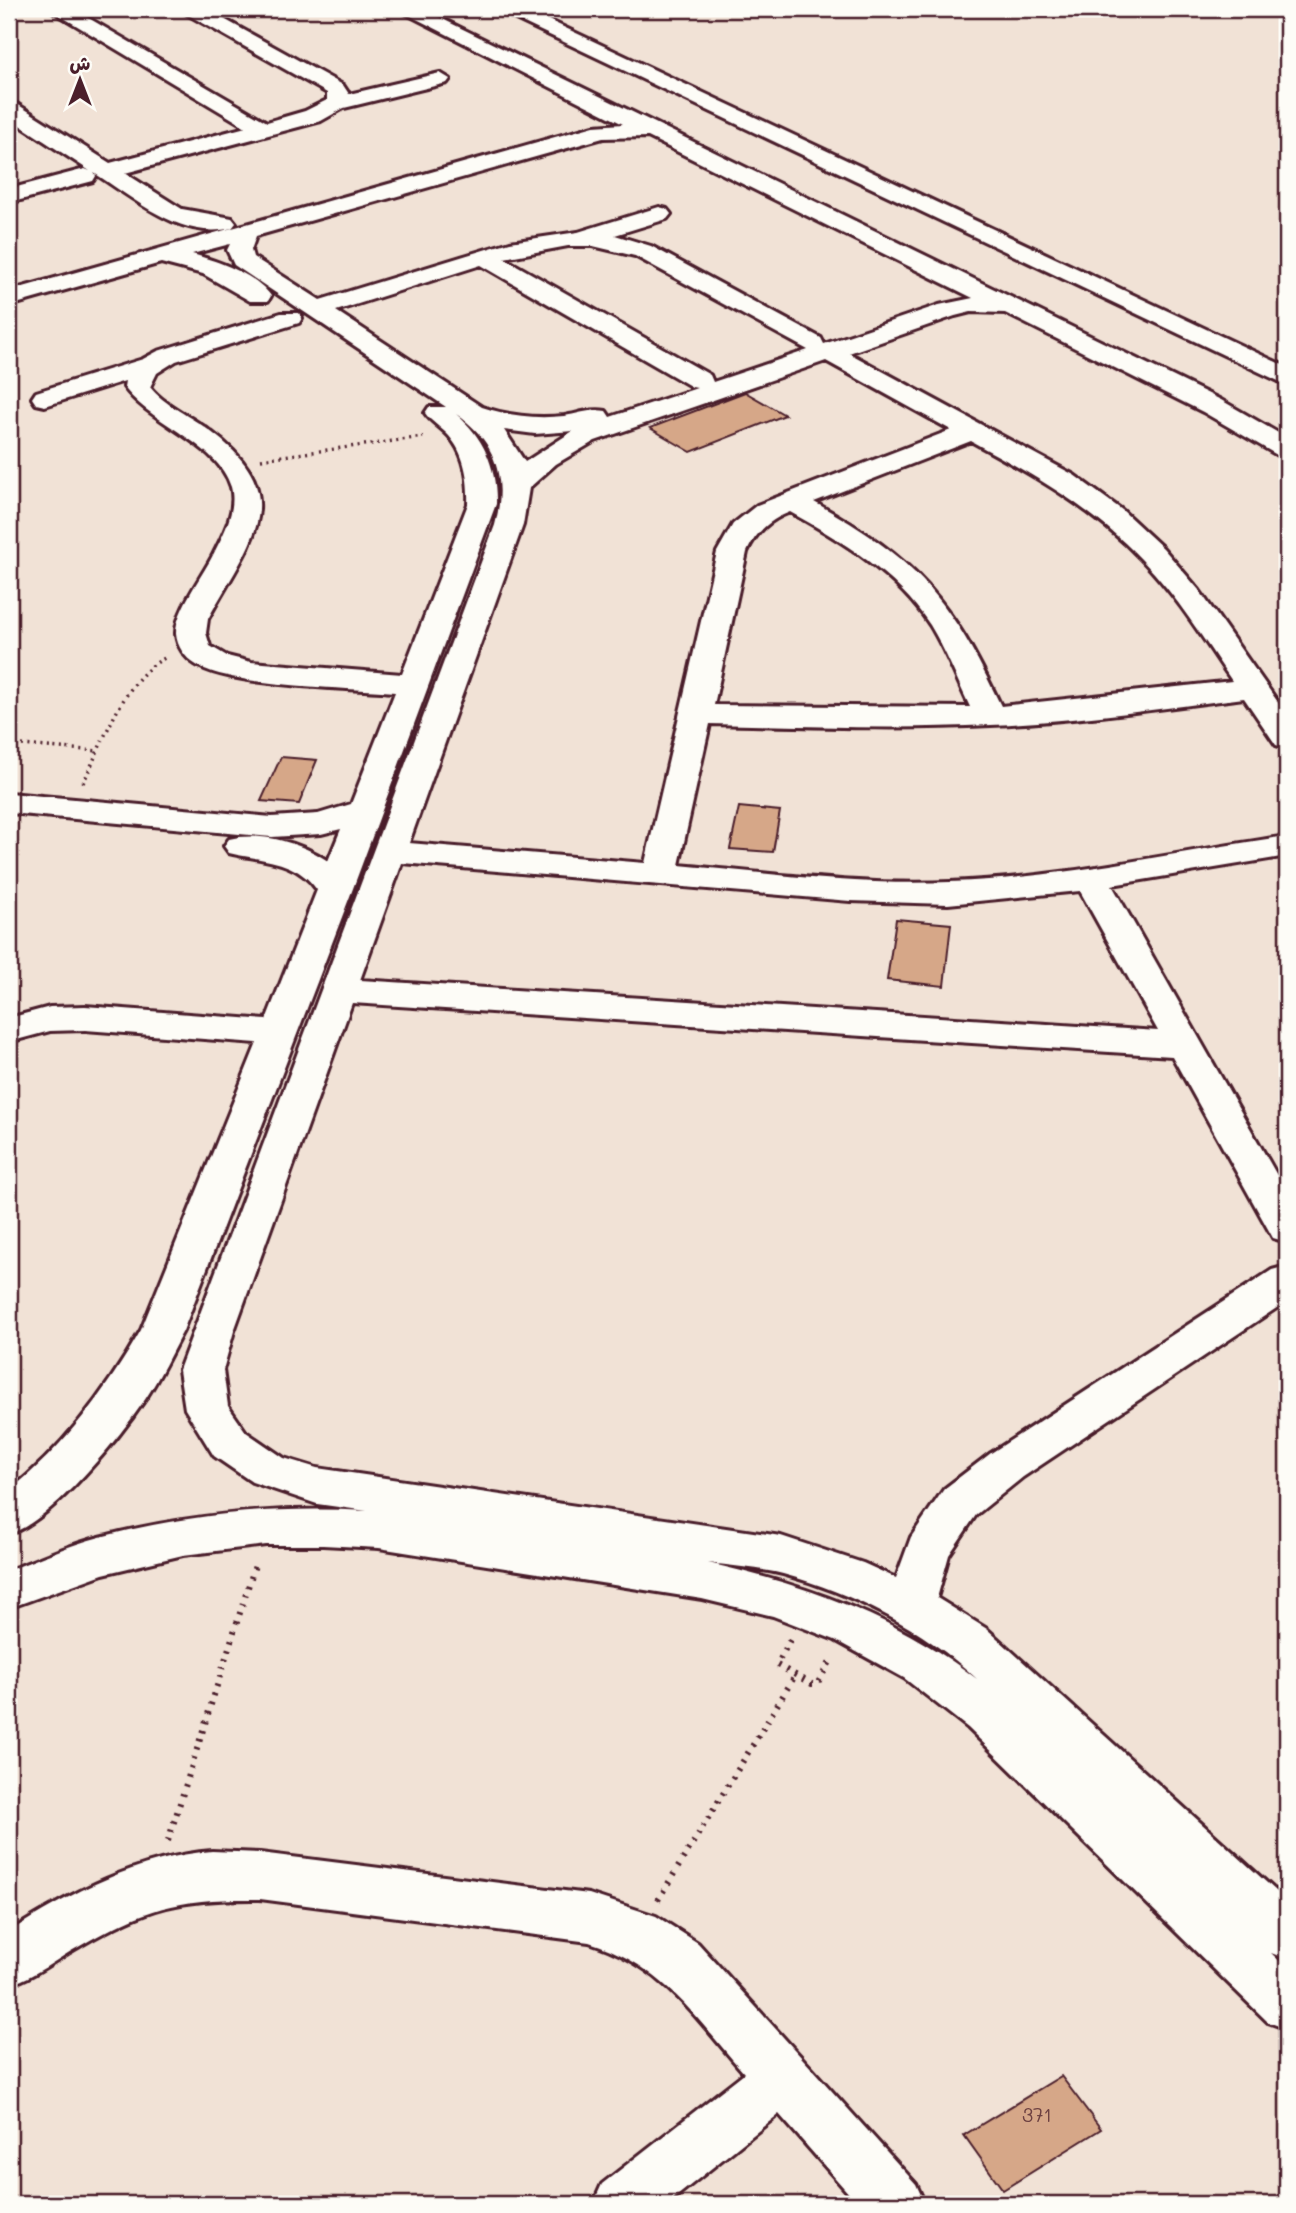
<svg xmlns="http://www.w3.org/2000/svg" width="1296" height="2213" font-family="Mali,'Playpen Sans Arabic',sans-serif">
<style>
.building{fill:#d6a788;stroke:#4a1f2b;stroke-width:2}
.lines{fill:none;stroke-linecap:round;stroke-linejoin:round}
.minor-casing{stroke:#4a1f2b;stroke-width:6}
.path-far1{stroke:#4a1f2b;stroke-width:3.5;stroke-dasharray:2 4.5;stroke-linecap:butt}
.path{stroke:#4a1f2b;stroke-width:6;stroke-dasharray:2.5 7;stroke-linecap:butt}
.minor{fill:#fdfcf7;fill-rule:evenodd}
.labels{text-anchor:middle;stroke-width:5;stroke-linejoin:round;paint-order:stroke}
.near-number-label{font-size:19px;fill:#6d4142}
</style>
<rect width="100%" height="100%" fill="#f1e2d6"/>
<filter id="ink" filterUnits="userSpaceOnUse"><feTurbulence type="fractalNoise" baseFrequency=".0143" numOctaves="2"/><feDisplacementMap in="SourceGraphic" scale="14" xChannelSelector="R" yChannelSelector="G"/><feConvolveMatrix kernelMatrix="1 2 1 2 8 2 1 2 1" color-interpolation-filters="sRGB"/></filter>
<g filter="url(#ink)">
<!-- building -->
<g class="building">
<path d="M745,392l40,23 -94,37 -41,-24z"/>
<path d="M281,757l36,3 -18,44 -38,-3z"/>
<path d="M739,807l41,4 -7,41 -43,-3z"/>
<path d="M896,919l55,5 -7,62 -57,-6z"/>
<path d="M1061,2076l40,53 -98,61 -39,-55z"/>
</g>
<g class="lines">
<!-- minor casing -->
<g class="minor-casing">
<g id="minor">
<path d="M49,9h24l194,113 38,-11 22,-11v-7l-142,-80 -3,-4h24l137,76 6,9 91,-21 10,6 -3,4 -103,25 -23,13 -196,52 57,36 50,9 4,5 -4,5c-51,13 -98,-30 -138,-55l2,3 -3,5 -84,22v-14l76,-20 5,2 -81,-53v-15l8,1 93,59 136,-36z"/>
<path d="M397,9h25l799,391 66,38v19l-10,-2 -74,-43 -198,-99 -34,-1 -16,4 -106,37 225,122 48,35 41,38 36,42 88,125v33l-11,-3 -32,-47c-85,11 -169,23 -253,27 -94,5 -188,1 -281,-1l-31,141c89,8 181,21 271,17 114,-4 225,-30 337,-46v20l-175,29 175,308v49l-14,-4 -101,-182 -820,-53 -118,328 -11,39 5,36 18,26 38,26 33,10 464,68 82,27 33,15 15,-41 33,-48 47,-36 281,-183 15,-4v35l-264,176 -47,38 -27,40 -12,43 50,31 300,272v58l-16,-6 16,15v61l-19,-7 -300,-294 -64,-50 -69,-38 -62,-24 -71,-17 -323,-51 -56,-3h-57l-83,10 -80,19 -94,34v-38c30,-11 60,-25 91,-33 89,-23 176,-31 267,-26l-50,-7 -65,-22 -38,-26 -29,-47 -6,-39 316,-845c12,-45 2,-84 -39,-111 28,23 41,54 40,90l-144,387 -169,440c-12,22 -23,46 -37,67 -26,39 -94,123 -137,136v-43c54,-43 98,-101 132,-161l116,-287 -172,-13 -35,1 -41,11v-24l41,-11 35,-1 181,14 51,-130c-21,-31 -55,-29 -88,-37l-5,-7 5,-7c31,-8 73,4 99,22l13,-32 -20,5 -49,3 -263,-24v-20l263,24 46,-3 33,-10 44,-112c-46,-4 -165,-5 -200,-28 -10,-6 -18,-18 -19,-30 -1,-23 28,-60 38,-81 10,-20 23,-43 17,-66 -13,-44 -81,-63 -107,-100l1,-6 -80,25 -9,-2 -4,-6 4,-6 107,-33 15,-8 123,-38h18l3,5 -3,5 -123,38 -19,12 -7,14c14,18 42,30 60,44 88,65 39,112 -2,188l-2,14 4,13 17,10 24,6 151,12 66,-170c1,-24 -3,-50 -19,-68 -8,-9 -18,-14 -24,-23l4,-6h17l-212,-142 -7,-15 3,-6 -38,10c25,7 64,20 79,42l-3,5h-18l-47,-27 -42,-11 -152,43v-15l585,-165 29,-2zM648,137l325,161 -34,7 -115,39 -3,-6 -170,-92 -36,-11 52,-16 4,-5 -4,-5 -8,-2 -81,25 -68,10 -190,58 -67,-43 -2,-7 5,-14 347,-98zM568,246h25l42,10 173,94 -95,32 -3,-7 -206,-117zM481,265l211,122 5,1 -87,29 -4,-6c-14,-3 -28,3 -42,5 -28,3 -55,0 -82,-9l-146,-96zM826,361l125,69 -194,75 -24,19 -16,28 -72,311 -236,-20 114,-318 6,-37 27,-24 39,-23zM504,430l31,4 38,-3 -48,31zM971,441c62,34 122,67 171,119 35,36 62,80 90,121l-231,25c-50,-106 -83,-146 -187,-204zM790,512c52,29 107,62 140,113 16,26 27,55 40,82l-256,-2 33,-153c9,-20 22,-32 43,-40zM402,863l448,38 98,3 132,-13 78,140 -798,-51zM708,1563c25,3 51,5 75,11 70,19 141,55 194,105 -83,-63 -168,-93 -269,-116z"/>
<path d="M500,9h25l762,358v18l-784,-372z"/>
<path d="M212,1851l48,2 329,41 67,22 42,27 218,241 9,20h-67l-79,-90 -112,90h-74l9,-20 142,-111c-50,-57 -80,-107 -155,-131l-329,-43c-78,-1 -112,7 -180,47 -24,13 -45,31 -71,39v-53c61,-39 130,-75 203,-81z"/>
</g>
</g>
<!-- path-far1 -->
<g class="path-far1">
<path d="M261,459l162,-22"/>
<path d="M9,744l90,7"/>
<path d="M83,783c20,-40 42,-108 84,-126"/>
</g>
<!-- path -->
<g class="path">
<path d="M790,1640l-13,25 35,19h5l16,-27"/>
<path d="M168,1841l88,-279"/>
<path d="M658,1900l137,-224"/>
</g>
<!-- minor -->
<use href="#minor" class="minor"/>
</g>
</g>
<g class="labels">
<!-- near-number labels -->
<g class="near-number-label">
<text x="1037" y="2122">371</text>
</g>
</g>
<!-- margin -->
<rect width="1296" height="2213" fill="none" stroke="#fdfcf7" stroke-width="35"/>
<rect x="18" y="18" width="1261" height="2178" fill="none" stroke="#4a1f2b" stroke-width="2.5" filter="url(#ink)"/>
<!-- north arrow -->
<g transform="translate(80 80)" stroke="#fdfcf7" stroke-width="5" paint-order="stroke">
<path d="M0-5L12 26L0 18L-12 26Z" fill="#4a1f2b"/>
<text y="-10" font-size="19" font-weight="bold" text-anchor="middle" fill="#4a1f2b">ش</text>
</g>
</svg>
